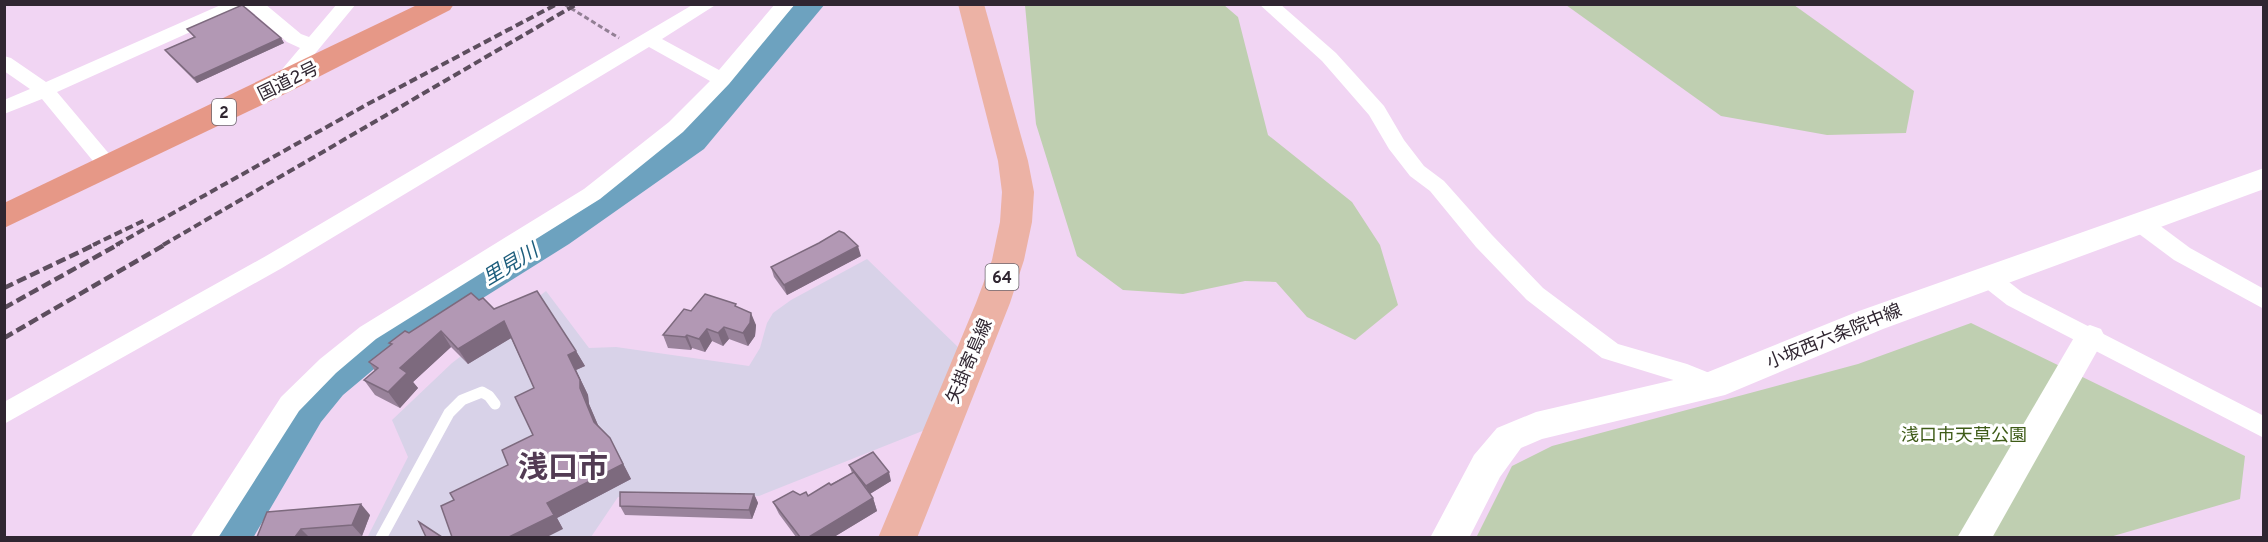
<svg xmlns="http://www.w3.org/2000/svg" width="2268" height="542" font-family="Overpass,'Noto Sans JP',sans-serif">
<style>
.commercial{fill:#d8d2e8}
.green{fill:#bfcfb1}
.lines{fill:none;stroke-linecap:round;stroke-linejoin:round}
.river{fill:#6da2bf;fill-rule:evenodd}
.path{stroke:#927f94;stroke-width:3;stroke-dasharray:5 3;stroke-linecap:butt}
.service{stroke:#fff;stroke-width:11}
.minor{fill:#fff;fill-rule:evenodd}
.tertiary{fill:#fff;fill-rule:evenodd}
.secondary{fill:#fff;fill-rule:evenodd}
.primary{fill:#ecb2a5;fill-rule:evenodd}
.trunk{fill:#e69887;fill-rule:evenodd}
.rail-far1{stroke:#5d4e5e;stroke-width:4;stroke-dasharray:8 4;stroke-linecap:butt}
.rail{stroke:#5d4e5e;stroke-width:4.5;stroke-dasharray:10 4.5;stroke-linecap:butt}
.wall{fill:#99839b}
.shaded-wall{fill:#7d6a7e}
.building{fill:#b298b4;stroke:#7d6a7e;stroke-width:1.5}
.labels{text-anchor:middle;stroke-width:6;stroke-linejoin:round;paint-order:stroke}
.shield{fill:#fff;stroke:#6e676f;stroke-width:1.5}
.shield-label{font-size:16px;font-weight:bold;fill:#302631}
.street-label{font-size:18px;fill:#302631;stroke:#fff}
.park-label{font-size:18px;fill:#3e5b17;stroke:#fff}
.water-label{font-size:20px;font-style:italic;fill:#1c5d7c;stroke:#fff}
.town-label{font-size:30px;font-weight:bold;fill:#523b53;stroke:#fff}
</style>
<rect width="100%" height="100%" fill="#f1d5f3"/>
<!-- commercial -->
<path class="commercial" d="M867,259l93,90 -35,81 -166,66 -141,1 -27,40 -224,1 41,-81 -16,-37 60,-57 94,-72 43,57 27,-1 133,19 11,-18 7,-25 6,-10 18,-13z"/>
<!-- green -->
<g class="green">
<path d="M1025,5h199l14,12 30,118 84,67 28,43 18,60 -43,35 -48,-23 -31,-35 -31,-1 -62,13 -60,-4 -46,-34 -41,-132z"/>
<path d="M1566,5h228l120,86 -8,42 -79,2 -106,-19z"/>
<path d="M1971,323l274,133 -5,43 -130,38 -634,1 36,-72 40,-20 306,-82z"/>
</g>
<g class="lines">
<!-- river -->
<path class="river" d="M795,4h30l-121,145 -135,95 -183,115 -43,36 -22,27 -68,116h-44l84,-138 22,-27 45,-36 185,-111 135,-93z"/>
<!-- path -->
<path class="path" d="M564,4l55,34"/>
<!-- service -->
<path class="service" d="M381,538l68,-125 13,-13 20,-8 7,4 6,8"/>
<!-- minor -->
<g class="minor">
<path d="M223,4h42l36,30 8,3 28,-33h19l-71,86 -7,2 -7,-2 -3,-4 32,-38 -13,-6 -41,-35 -189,85 59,70 3,5 -3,5 -7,2 -7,-2 -60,-73 -38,15v-14l26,-11 -26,-18v-15l7,2 35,24z"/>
<path d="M694,4h23l-55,35 57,31 56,-66h20l-66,80 -46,48 -83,67 -224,140 -40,34 -37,38 -81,127h-28l91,-141 39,-38 40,-32 224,-138 85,-67 41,-41 -61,-34 -367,221 -278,156v-22l262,-146z"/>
<path d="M1259,4h21l56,49 48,53 20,34 20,26 20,15 48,54 51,53 75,56 69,20 35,14 3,7 -3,7 -9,3 -33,-13 -78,-24 -75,-58 -51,-53 -46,-56 -20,-15 -21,-27 -20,-34 -47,-54z"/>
<path d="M2139,214l8,2 43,32 74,41v20l-90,-49 -43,-32 -3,-6 3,-6z"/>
<path d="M1987,269l8,2 28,22 241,123v22l-257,-133 -28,-22 -3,-6 3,-6z"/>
</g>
<!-- tertiary -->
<path class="tertiary" d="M2090,325l11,4 4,8 -113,201h-35l122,-209z"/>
<!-- secondary -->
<path class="secondary" d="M2264,168v21l-381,140 -158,66 -183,44 -21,9 -21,29 -31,61h-39l44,-83 23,-27 39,-16 172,-40 151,-61z"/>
<!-- primary -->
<path class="primary" d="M958,4h26l44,157 6,31 -2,30 -8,38 -14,43 -93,235h-39l98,-235 16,-43 8,-38 2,-30 -4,-31z"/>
<!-- trunk -->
<path class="trunk" d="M419,4h35l-4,6 -163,83 -283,135v-25z"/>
<!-- rail-far1 -->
<g class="rail-far1">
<path d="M93,245l52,-25"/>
<path d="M116,245l250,-140 191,-101"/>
<path d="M163,245l414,-241"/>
</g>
<!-- rail -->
<g class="rail">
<path d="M4,288l92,-44"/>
<path d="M4,308l115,-64"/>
<path d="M4,338l162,-94"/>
</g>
</g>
<!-- wall -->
<g class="wall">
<path d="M187,29l94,9 3,5 -87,40 -28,-28 -4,-5 29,-13z"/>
<path d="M861,256l-74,39 -13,-18 -3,-10z"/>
<path d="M479,300l15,9 82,42 9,15 -9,4 12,25 1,9 9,21 12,13 21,41 -74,39 6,11 -109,-29 54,-35 25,-30 1,-47 -23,-50 -43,26 -17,-17 -38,35 5,6 -18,20 -25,-13 -11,-15 11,-9 -6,-9 21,-17 -1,-2z"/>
<path d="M737,307l19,18 -1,11 -7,10 -19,-7 -6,7 -11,-5 -7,11 -13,-4 -1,2 -23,-2 -5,-13 28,-24z"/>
<path d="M849,465l42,16 -21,13 3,4 4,13 -43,26h-38l-17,-23 -6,-12 27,-7 8,1 44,-23z"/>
<path d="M754,494l4,9 -6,16 -127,-4 -5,-9z"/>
<path d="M370,515l-8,21 -23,1h-82z"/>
</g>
<!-- shaded-wall -->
<g class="shaded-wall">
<path d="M281,38l3,5 -87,40 -3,-5z"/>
<path d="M858,246l3,10 -74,39 -3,-10z"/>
<path d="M751,313l5,12 -1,11 -7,10 -5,-13z"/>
<path d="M504,321l9,16 -45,27 -10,-15z"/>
<path d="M724,327l5,12 -6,7 -5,-13z"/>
<path d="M707,329l5,12 -7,11 -6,-13z"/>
<path d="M441,331l10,16 -38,35 5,6 -18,20 -12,-16 12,-24z"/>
<path d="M687,335l5,13 -1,2 -6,-13z"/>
<path d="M576,351l9,15 -9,4 12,25 1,9 14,33 -9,-15 -26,-67z"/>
<path d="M610,438l21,41 -74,39 6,11 -16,8h-38z"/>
<path d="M889,472l2,9 -23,14 -2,-9z"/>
<path d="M754,494l4,9 -6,16 -3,-9z"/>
<path d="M873,498l4,13 -43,26h-25z"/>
<path d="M361,504l9,11 -8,21 -10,-11z"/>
<path d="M301,529l8,8h-14z"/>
</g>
<!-- building -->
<g class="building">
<path d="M242,5l39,33 -87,40 -29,-28 30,-13 -8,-8z"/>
<path d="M839,231l5,2 14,13 -74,39 -13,-18 48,-24z"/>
<path d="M537,291l39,60 -8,4 12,25v8l14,34 16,16 13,26 -76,39 7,12 -45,22h-57l-11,-31 13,-6 -4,-7 58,-28 -6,-15 31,-15 -18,-38 19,-9 -30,-67 -46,28 -17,-18 -41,37 7,5 -19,19 -24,-12 14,-12 -9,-6 23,-18 -3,-1 16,-12 4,2 62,-40 8,7 4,-2 11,11z"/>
<path d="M705,294l31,10 -1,2 16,7 -1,10 -7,10 -19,-6 -6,6 -11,-4 -8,10 -12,-4 -2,2 -22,-2 21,-26 7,2z"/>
<path d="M873,452l16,20 -23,14 -17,-21z"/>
<path d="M854,472l19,26 -64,39h-9l-27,-35 20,-11 7,4 6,-3 2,4 21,-13 2,2z"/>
<path d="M620,492l134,2 -5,16 -129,-4z"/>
<path d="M361,504l-9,21 -51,4 -6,8h-38l10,-25z"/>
<path d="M419,522l23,15h-16z"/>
</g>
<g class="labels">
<!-- shield labels -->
<g class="shield">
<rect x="212" y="99" width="24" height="26" rx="4.5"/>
<rect x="985.5" y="264" width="33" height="26" rx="4.5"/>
</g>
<g class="shield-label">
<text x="224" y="118">2</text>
<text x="1002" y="283">64</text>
</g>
<!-- street labels -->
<g class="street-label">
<text transform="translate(288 81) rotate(-26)" y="6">国道2号</text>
<text transform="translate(1834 336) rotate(-22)" y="6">小坂西六条院中線</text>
<text transform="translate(969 361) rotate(-67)" y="6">矢掛寄島線</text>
</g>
<!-- park labels -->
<g class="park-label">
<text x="1964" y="441">浅口市天草公園</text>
</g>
<!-- water labels -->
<g class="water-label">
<text transform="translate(510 264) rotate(-31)" y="7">里見川</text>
</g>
<!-- town labels -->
<g class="town-label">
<text x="563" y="477">浅口市</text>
</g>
</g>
<!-- border -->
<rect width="2268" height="542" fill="none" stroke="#302631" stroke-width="12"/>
</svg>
